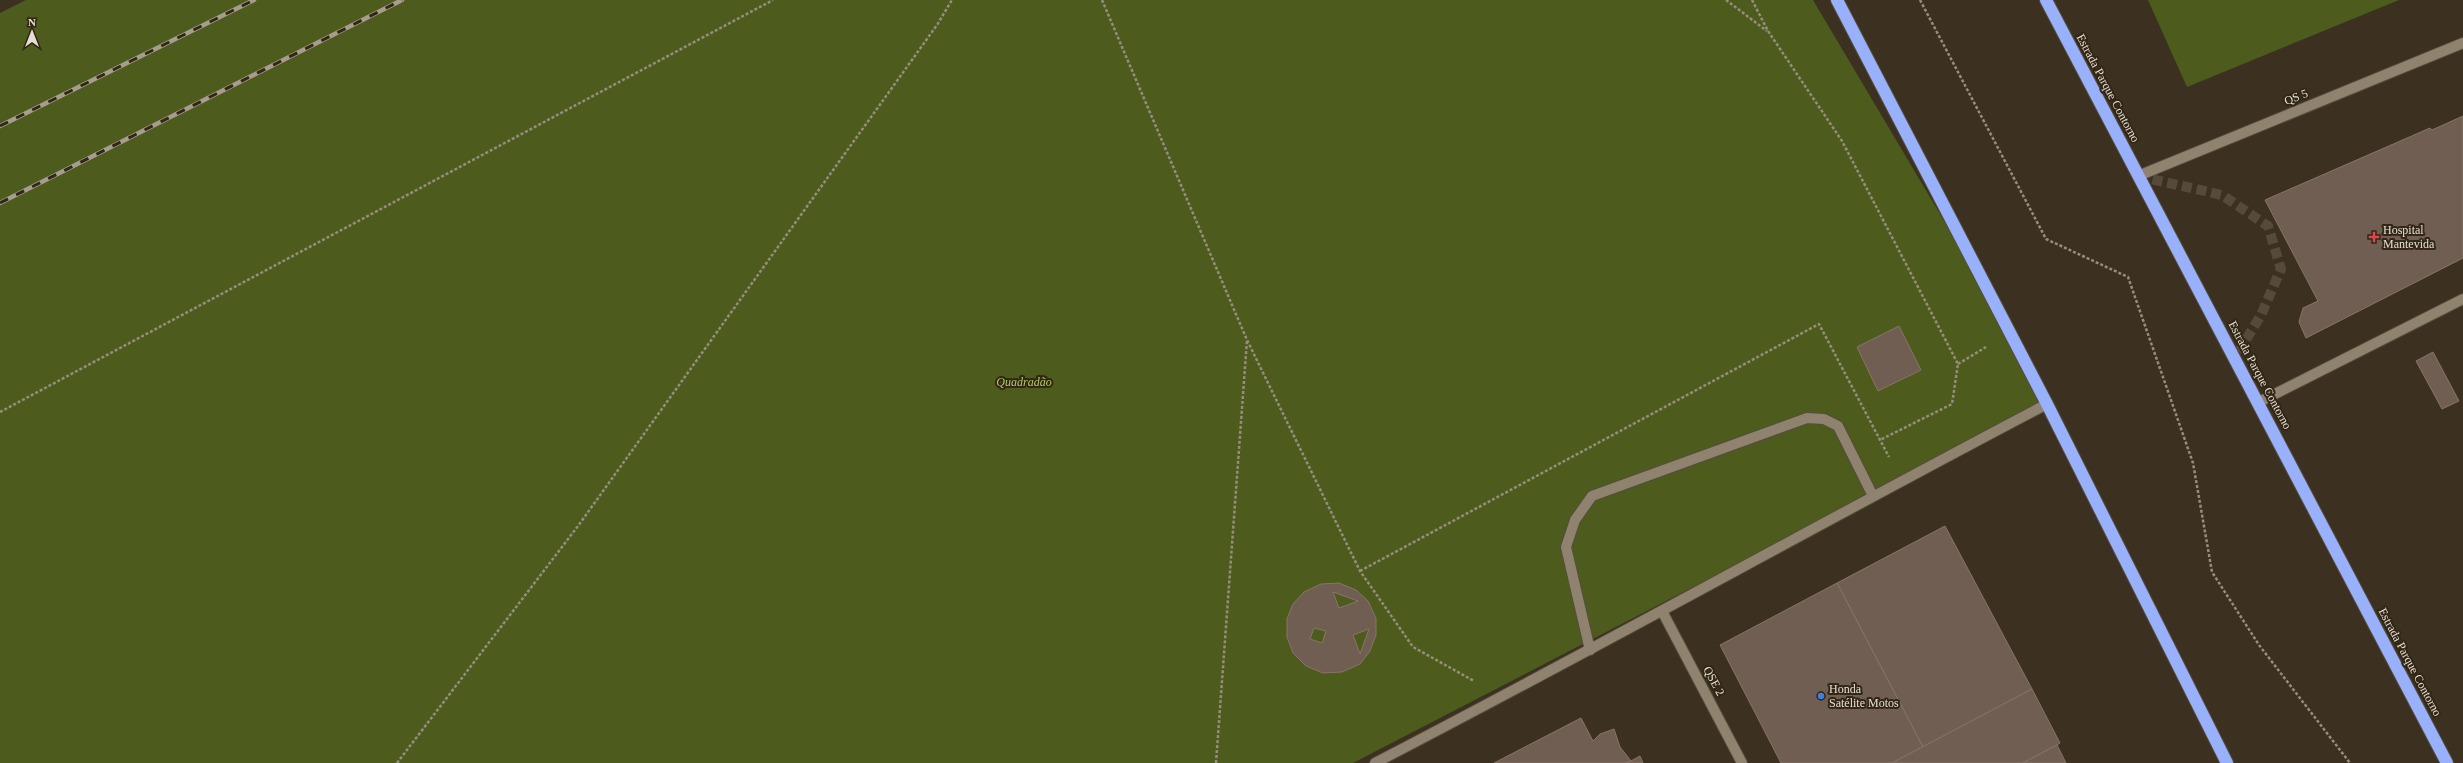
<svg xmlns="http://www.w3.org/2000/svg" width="2463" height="763" font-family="'Times New Roman',serif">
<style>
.green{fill:#4d5c1c}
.building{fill:#715e52;stroke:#887467;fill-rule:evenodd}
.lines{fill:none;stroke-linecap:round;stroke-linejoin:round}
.minor-tunnel{stroke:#564b3b;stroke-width:10;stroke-dasharray:10 5;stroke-linecap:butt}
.minor-casing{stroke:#564c3d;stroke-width:12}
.highway-casing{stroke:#564c3d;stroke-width:14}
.path{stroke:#968d7f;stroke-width:2.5;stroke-dasharray:3 2;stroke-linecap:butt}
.minor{stroke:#8f826f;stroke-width:10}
.highway{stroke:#98b1fa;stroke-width:12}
.rail-casing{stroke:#a69d90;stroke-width:4.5}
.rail{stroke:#322716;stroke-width:3;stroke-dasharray:9;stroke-linecap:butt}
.health-dot{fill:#e0444e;stroke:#322716;stroke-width:1.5}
.shop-dot{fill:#3f7fe0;stroke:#322716;stroke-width:1.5}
.labels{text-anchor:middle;stroke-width:4;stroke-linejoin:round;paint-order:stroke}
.street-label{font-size:12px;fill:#e7dfd5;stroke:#322716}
.poi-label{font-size:12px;fill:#e7dfd5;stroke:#322716;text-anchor:start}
.park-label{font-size:12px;font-style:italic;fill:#b2cb67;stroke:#322716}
</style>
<rect width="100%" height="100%" fill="#3c3120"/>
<!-- green -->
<g class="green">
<path d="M26,0h1787l197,332 37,72 -694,359h-1353v-750z"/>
<path d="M2148,0h251l-212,87z"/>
</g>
<!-- building -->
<g class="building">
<path d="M2463,116v142l-157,80 -7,-16 4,-14 15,-7 -53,-101 165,-72 2,2z"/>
<path d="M1899,326l22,44 -43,21 -21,-44z"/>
<path d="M2433,352l26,49 -17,8 -26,-48z"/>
<path d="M1945,526l87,163 -109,58 -86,-164z"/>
<path d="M1339,583l17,7 12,11 8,17v17l-6,16 -10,13 -18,8 -19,1 -17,-7 -13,-13 -6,-16v-18l6,-15 11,-12 17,-8zM1333,592l25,9 -19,7zM1314,628l12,3 -4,12 -12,-4zM1369,629l-9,25 -7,-19z"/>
<path d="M1837,583l86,164 -31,16h-111l-61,-118z"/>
<path d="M2032,689l28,54 -3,2 -34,18h-131z"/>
<path d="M1581,718l12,23 7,-7 14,-5 6,18 11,14 -5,2h-132z"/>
<path d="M2057,745l9,18h-43z"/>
<path d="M1640,756l3,7h-17l5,-2z"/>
</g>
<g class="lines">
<!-- minor-tunnel -->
<path class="minor-tunnel" d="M2138,176l84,19 46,31 13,43 -20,46 -26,43"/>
<!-- minor casing -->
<g class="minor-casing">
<g id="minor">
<path d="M2138,176l325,-133"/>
<path d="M2259,402l204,-103"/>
<path d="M1662,611l80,152"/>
<path d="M1590,650l-24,-103 9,-27 17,-24 215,-78 17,1 14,7 35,70"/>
<path d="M1375,763c226,-117 447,-241 672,-359"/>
</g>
</g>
<!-- highway casing -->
<g class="highway-casing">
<g id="highway">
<path d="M1837,0l210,404 180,359"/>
<path d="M2046,0l401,763"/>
</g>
</g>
<!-- path -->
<g class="path">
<path d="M1102,0l145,340 113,231 53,76 61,34"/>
<path d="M1726,0l41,31"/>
<path d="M1752,0l16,31 74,110 116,223 -6,40 -72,36"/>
<path d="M1920,0l126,239 82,38 65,186 19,109 47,73 91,118"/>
<path d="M1958,364l28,-17"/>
<path d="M0,412l773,-412"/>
<path d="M1360,571l459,-247 70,133"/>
<path d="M397,763l181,-237 359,-501 15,-25"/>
<path d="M1216,763l31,-423"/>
</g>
<!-- minor -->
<use href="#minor" class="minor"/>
<!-- highway -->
<use href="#highway" class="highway"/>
<!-- rail casing -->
<g class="rail-casing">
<g id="rail">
<path d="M0,126l254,-126"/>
<path d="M0,203l402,-203"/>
</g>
</g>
<!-- rail -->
<use href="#rail" class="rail"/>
</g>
<!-- markers -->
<path class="health-dot" d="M2372 231h4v4h4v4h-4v4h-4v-4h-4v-4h4z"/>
<circle class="shop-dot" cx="1821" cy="696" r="4"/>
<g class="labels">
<!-- street labels -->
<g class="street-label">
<text transform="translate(2108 88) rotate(62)" y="4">Estrada Parque Contorno</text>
<text transform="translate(2296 97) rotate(-22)" y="4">QS 5</text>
<text transform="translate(2260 375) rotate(62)" y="4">Estrada Parque Contorno</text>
<text transform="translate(2410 662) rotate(62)" y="4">Estrada Parque Contorno</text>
<text transform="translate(1714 681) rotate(62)" y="4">QSE 2</text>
</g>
<!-- poi labels -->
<g class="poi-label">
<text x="2383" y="234">Hospital<tspan x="2383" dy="14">Mantevida</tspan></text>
<text x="1829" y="693">Honda<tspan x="1829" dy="14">Satélite Motos</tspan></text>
</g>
<!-- park labels -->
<g class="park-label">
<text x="1024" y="386">Quadradão</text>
</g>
</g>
<!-- north arrow -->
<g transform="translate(32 32)" stroke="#322716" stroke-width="3" paint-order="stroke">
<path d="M0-3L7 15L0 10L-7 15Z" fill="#e7dfd5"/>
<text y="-6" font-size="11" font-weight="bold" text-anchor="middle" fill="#e7dfd5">N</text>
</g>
</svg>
